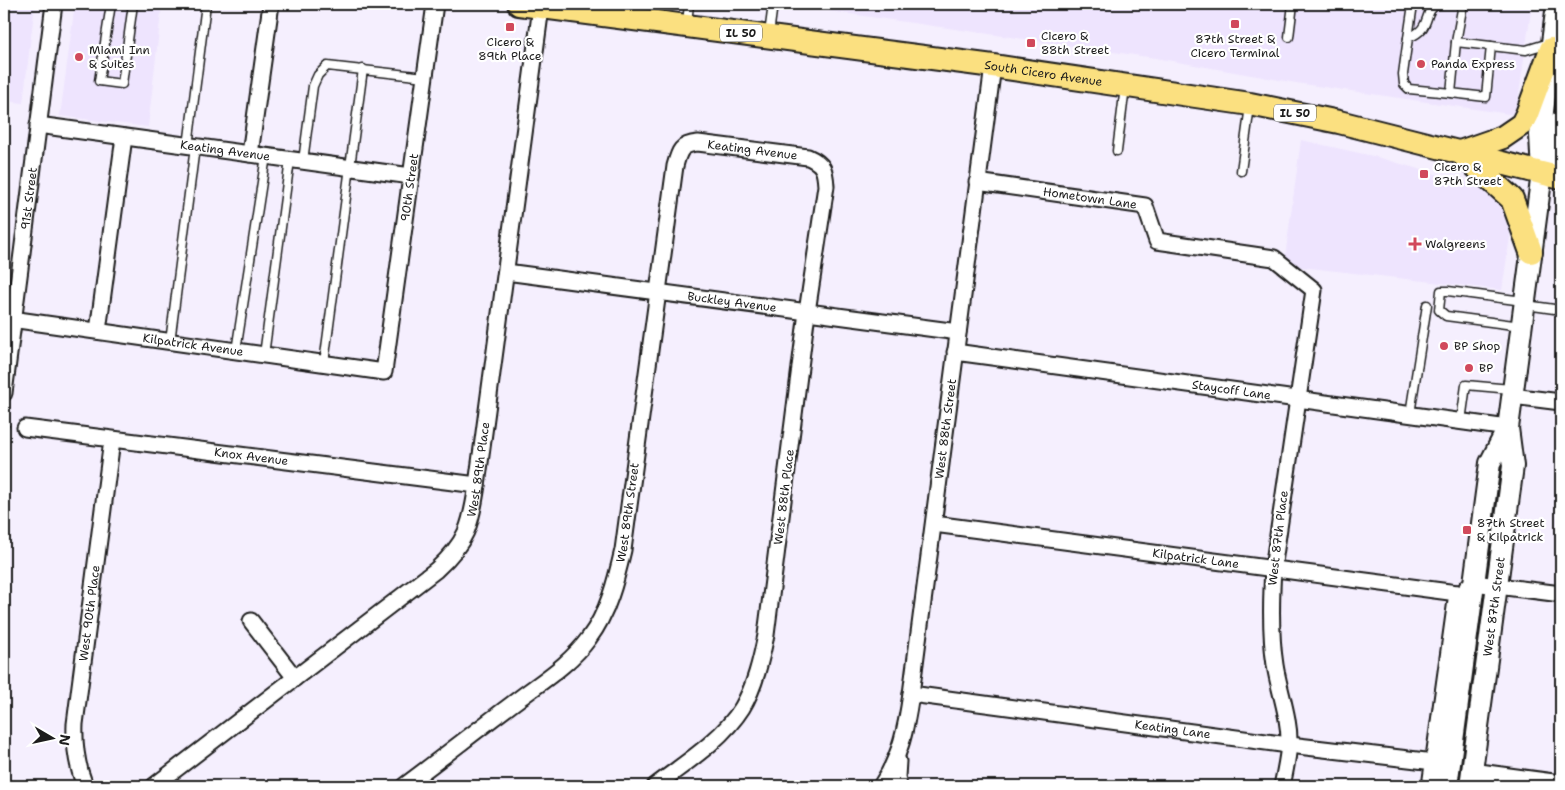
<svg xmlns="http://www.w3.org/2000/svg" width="1565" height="790" font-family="'Shantell Sans',sans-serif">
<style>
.built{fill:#eee4fe}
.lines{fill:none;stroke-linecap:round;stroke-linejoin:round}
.lane-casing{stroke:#1c1c1c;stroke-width:11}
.street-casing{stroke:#1c1c1c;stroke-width:19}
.secondary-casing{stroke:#1c1c1c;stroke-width:24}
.primary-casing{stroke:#1c1c1c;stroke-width:26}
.path{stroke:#1c1c1c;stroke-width:2.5;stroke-dasharray:1 4;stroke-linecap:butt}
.lane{stroke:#fff;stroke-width:8}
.street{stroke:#fff;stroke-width:15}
.secondary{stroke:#fff;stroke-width:20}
.primary{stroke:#fbe080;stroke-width:22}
.poi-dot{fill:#d1495b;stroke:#fff;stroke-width:2}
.labels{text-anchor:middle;stroke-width:4.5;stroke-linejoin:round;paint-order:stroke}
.shield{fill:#fff;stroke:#606060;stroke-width:1}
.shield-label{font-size:11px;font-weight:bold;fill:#1c1c1c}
.poi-label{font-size:12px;fill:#1c1c1c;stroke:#fff;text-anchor:start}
.street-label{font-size:12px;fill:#1c1c1c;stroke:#fff}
</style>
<rect width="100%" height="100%" fill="#f5effe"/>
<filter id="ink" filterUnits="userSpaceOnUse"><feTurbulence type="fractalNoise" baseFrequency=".02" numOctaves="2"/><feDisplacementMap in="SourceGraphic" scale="10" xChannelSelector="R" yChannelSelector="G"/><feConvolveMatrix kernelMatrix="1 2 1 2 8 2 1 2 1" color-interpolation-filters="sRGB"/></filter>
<g filter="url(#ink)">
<!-- built -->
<g class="built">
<path d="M4,4h31l-12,99 -19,-2z"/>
<path d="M75,4h87l-14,123 -88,-11z"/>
<path d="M830,4h702l-16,111 -220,-32 -141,-25 -326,-47z"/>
<path d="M1301,140l76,17 107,31 15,8 11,22v19l-8,53 -218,-25z"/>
</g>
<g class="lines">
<!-- lane casing -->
<g class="lane-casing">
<g id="lane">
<path d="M111,4l-12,77 23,3 11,-80"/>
<path d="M1438,4c-17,8 -4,24 -30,34l-5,36 1,10 5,5 42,4"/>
<path d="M1463,4l-7,38 35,4"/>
<path d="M687,24l2,-20"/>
<path d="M769,34l4,-30"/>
<path d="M1289,37l4,-33"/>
<path d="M1408,38l4,-27 3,-7"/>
<path d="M1456,42l-5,51 35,4 5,-51 35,4 23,-7"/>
<path d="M188,146l18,-142"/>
<path d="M1117,151l8,-64"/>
<path d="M303,161l10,-75 5,-11 9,-9 98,11"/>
<path d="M1241,171l9,-65"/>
<path d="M1526,305l35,5"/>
<path d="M1521,326l-75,-10 -7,-6 2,-19h7l75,10"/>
<path d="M170,342l25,-195"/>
<path d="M236,351l30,-195"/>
<path d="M264,355l26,-195"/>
<path d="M324,363l39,-294"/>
<path d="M1410,414l17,-109"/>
<path d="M1461,421l5,-36 45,4"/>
</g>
</g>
<!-- street casing -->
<g class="street-casing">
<g id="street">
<path id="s1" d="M38,125l373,51"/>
<path d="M250,154l21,-150"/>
<path id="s2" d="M977,182l168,24 12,35 117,17 40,32 -41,279c-2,32 -3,64 2,96 4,26 15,53 14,79 -1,14 -4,28 -7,42"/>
<path id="s3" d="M506,272l452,60"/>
<path id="s4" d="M4,318l380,54 51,-368"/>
<path d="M98,331l26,-194"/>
<path id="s5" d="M955,352l553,76"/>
<path id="s6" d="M4,393l50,-389"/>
<path d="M1512,396l49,6"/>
<path id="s7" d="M25,428l452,57"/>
<path id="s8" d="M934,524l523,69"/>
<path d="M1467,587l7,-4 87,11"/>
<path d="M251,621l44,57"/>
<path id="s9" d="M911,694l370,50 153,18"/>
<path d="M898,761l-1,16 2,9"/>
<path d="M1472,771l89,12"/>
<path id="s10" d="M85,786c-8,-20 -11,-39 -10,-62l37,-284"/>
<path id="s11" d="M154,786l282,-216c31,-28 35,-45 41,-85l64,-478"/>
<path id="s12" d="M404,786c39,-29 77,-59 116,-88 24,-18 51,-35 69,-60 19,-25 27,-58 34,-88l52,-384c4,-15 6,-22 23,-23l110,14c16,7 17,13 18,29l-19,126 -41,323c-5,25 -11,51 -24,73 -21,33 -57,55 -87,78"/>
<path id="s13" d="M881,786c20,-30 25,-58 30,-92l82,-628"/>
<path d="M1430,786l27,-193"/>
</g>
</g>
<!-- secondary casing -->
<g class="secondary-casing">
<g id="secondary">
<path d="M1543,171l15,-31 3,-20"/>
<path d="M1447,786l43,-323 18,-35"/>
<path id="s14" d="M1470,786l43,-320 -5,-38 34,-255 -2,-38 17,-131"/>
</g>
</g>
<!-- primary casing -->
<g class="primary-casing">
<g id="primary">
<path id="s15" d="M519,4l474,62 257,38 89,18 222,56"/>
<path d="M1460,152l43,-15 19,-13 5,-10 24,-65"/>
<path d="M1462,154l50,45 19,53"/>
</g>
</g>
<!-- path -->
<path class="path" d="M4,425l9,2"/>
<!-- lane -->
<use href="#lane" class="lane"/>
<!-- street -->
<use href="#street" class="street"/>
<!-- secondary -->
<use href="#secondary" class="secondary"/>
<!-- primary -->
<use href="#primary" class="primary"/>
</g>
</g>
<!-- markers -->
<g class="poi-dot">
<rect x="1230" y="19" width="10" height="10" rx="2.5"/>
<rect x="505" y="22" width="10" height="10" rx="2.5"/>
<rect x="1026" y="38" width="10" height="10" rx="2.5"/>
<circle cx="79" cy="57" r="5"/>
<circle cx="1421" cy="64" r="5"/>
<rect x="1419" y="169" width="10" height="10" rx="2.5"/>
<path d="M1412.5 236.5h5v5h5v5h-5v5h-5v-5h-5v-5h5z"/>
<circle cx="1444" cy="346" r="5"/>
<circle cx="1469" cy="368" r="5"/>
<rect x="1462" y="525" width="10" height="10" rx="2.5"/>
</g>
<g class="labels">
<!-- shield labels -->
<g class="shield">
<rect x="720" y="24.5" width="42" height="17" rx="4"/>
<rect x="1274" y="104.5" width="42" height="17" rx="4"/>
</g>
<g class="shield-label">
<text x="741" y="37">IL 50</text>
<text x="1295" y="117">IL 50</text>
</g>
<!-- poi labels -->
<g class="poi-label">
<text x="1041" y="40">Cicero &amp;<tspan x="1041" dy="14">88th Street</tspan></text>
<text x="1235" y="43" text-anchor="middle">87th Street &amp;<tspan x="1235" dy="14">Cicero Terminal</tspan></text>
<text x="510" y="46" text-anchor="middle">Cicero &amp;<tspan x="510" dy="14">89th Place</tspan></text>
<text x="89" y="54">Miami Inn<tspan x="89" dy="14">&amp; Suites</tspan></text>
<text x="1431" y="68">Panda Express</text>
<text x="1434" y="171">Cicero &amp;<tspan x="1434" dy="14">87th Street</tspan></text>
<text x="1425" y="248">Walgreens</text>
<text x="1454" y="350">BP Shop</text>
<text x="1479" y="372">BP</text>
<text x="1477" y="527">87th Street<tspan x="1477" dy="14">&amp; Kilpatrick</tspan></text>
</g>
<!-- street labels -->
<g class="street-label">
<text dy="4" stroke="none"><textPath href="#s15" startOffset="529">South Cicero Avenue</textPath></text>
<text dy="4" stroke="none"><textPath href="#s12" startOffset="811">Keating Avenue</textPath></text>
<text dy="4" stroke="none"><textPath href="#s1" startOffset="189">Keating Avenue</textPath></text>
<text dy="4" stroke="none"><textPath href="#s4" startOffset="570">90th Street</textPath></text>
<text dy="4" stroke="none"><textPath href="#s6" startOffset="196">91st Street</textPath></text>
<text dy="4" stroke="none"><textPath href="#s2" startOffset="114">Hometown Lane</textPath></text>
<text dy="4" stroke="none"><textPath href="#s3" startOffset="228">Buckley Avenue</textPath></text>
<text dy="4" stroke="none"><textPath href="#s4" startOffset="191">Kilpatrick Avenue</textPath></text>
<text dy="4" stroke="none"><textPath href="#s5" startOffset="279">Staycoff Lane</textPath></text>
<text dy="4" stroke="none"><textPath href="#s13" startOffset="365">West 88th Street</textPath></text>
<text dy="4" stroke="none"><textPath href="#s7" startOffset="228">Knox Avenue</textPath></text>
<text dy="4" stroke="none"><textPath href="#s11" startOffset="468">West 89th Place</textPath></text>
<text transform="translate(784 497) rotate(-83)" y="4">West 88th Place</text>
<text dy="4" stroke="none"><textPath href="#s12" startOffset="370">West 89th Street</textPath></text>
<text transform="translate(1278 538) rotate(-83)" y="4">West 87th Place</text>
<text dy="4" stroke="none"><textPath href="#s8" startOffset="264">Kilpatrick Lane</textPath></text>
<text dy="4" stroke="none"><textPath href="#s14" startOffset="181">West 87th Street</textPath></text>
<text dy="4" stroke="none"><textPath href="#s10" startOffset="175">West 90th Place</textPath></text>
<text dy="4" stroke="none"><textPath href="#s9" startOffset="264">Keating Lane</textPath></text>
</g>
</g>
<!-- margin -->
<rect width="1565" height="790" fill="none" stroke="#fff" stroke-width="20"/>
<rect x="10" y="10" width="1545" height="770" fill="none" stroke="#1c1c1c" stroke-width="2" filter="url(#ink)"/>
<!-- north arrow -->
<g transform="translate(52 738) rotate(99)" stroke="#ffffff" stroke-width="4" paint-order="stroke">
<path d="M0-4L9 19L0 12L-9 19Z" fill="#1c1c1c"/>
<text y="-8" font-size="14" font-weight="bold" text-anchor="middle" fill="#1c1c1c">N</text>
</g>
</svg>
